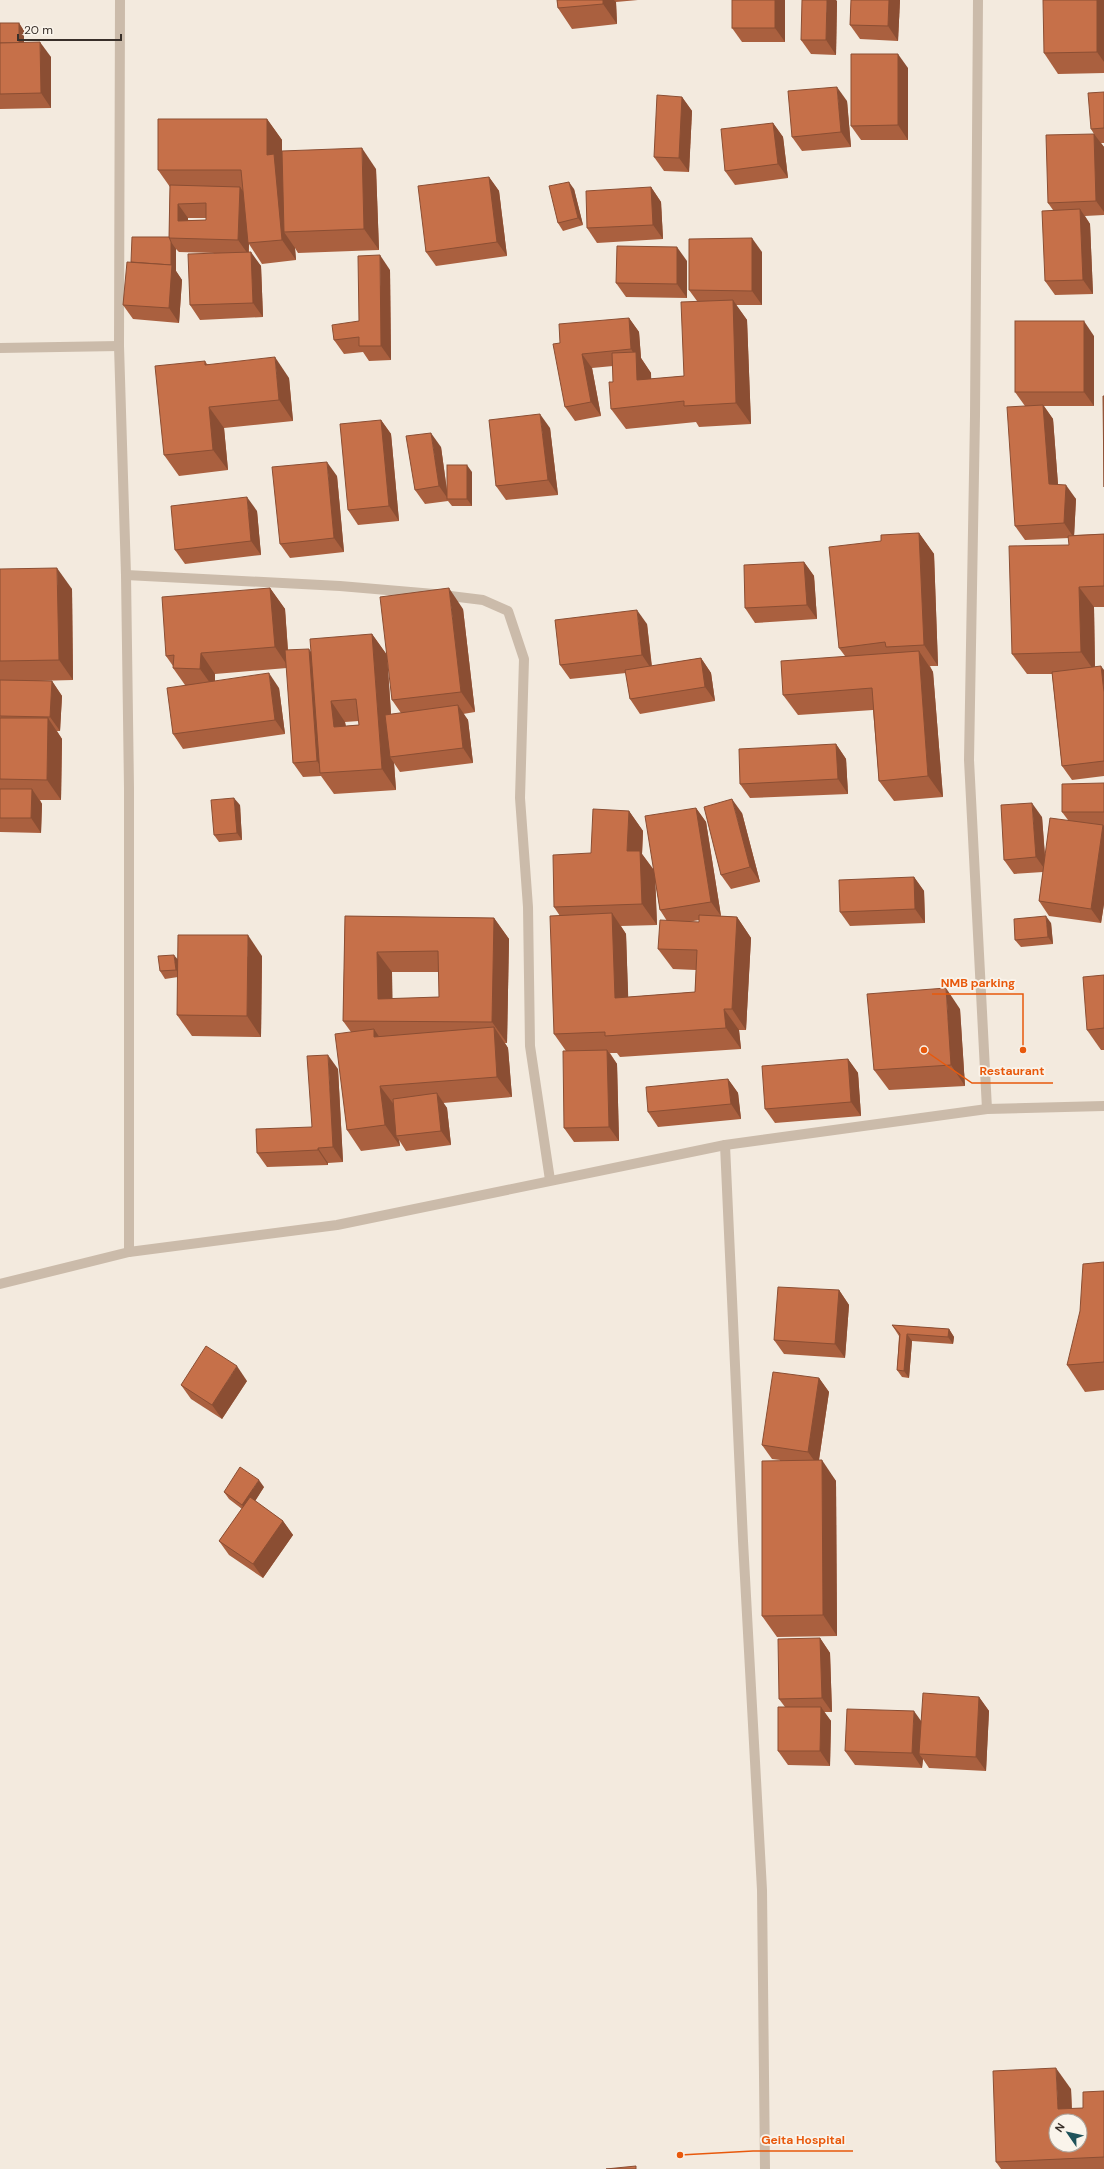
<svg xmlns="http://www.w3.org/2000/svg" width="1104" height="2169" font-family="'DM Sans',sans-serif">
<style>
.lines{fill:none;stroke-linecap:round;stroke-linejoin:round}
.minor{stroke:#cbbbaa;stroke-width:10}
.tertiary{stroke:#cbbbaa;stroke-width:10}
.wall{fill:#aa603f;fill-rule:evenodd}
.shaded-wall{fill:#8b4e33}
.building{fill:#c67049;stroke:#8b4e33;fill-rule:evenodd}
.leader{fill:none;stroke:#e8590c;stroke-width:1.5}
.callout-dot{fill:#e8590c;stroke:#faf4eb;stroke-width:1.5}
.callout-label{font-size:12px;text-anchor:middle;font-weight:bold;fill:#e8590c;stroke:#faf4eb;stroke-width:3.5;stroke-linejoin:round;paint-order:stroke}
</style>
<rect width="100%" height="100%" fill="#f3eade"/>
<g class="lines">
<!-- minor -->
<g class="minor">
<path d="M120,0l-1,346 7,229 3,213v464"/>
<path d="M978,0l-3,416 -6,344 18,349"/>
<path d="M0,348l119,-2"/>
<path d="M126,575l214,11 94,8 49,6 25,11 16,48 -4,139 8,109 2,139 20,134"/>
<path d="M725,1145l18,396 19,349 3,279"/>
</g>
<!-- tertiary -->
<path class="tertiary" d="M0,1284l129,-32 208,-27 388,-80 262,-36 117,-3"/>
</g>
<!-- wall -->
<g class="wall">
<path d="M557,0h81l-22,2 1,22 -45,5 -14,-21z"/>
<path d="M785,0v42h-43l-10,-14z"/>
<path d="M851,0h49l-2,41 -38,-2 -10,-14z"/>
<path d="M1104,0v73l-46,1 -14,-21z"/>
<path d="M837,1l-1,54 -25,-1 -10,-14z"/>
<path d="M0,23h19l5,8v12l27,14v51l-51,1z"/>
<path d="M908,68v72h-47l-10,-14z"/>
<path d="M1104,92v51h-3l3,4v68l-19,1 5,8 3,70 -38,1 -10,-14 8,-71 -5,-7 46,-69 -3,-5z"/>
<path d="M682,97l10,14 -3,61 -25,-1 -10,-14z"/>
<path d="M847,101l4,46 -49,4 -10,-14z"/>
<path d="M267,119l15,21v11l94,18 3,81 -81,3 -3,-5 1,12 -34,4 -13,-20v8l12,14 2,51 -63,3 -10,-15 24,-52 -35,-1 -3,-3v22l6,9 -3,43 -46,-4 -10,-14 8,-43 38,-25 1,-50 -12,-17zM188,218h18v2h-18z"/>
<path d="M773,123l10,14 5,41 -53,7 -10,-14z"/>
<path d="M489,177l10,14 8,65 -71,10 -10,-14z"/>
<path d="M651,187l10,15 2,37 -66,4 -10,-15z"/>
<path d="M574,189l9,36 -20,6 -5,-8z"/>
<path d="M762,252v53h-26l11,15 4,104 -52,3 -3,-5 -70,7 -15,-20 2,-27v-16l-21,2 9,48 -26,5 -10,-14 -5,-64 69,-25 10,14 2,26 10,15v6l33,-3 13,-75 -8,-11z"/>
<path d="M687,261v37l-61,-1 -10,-14z"/>
<path d="M390,270l1,90 -22,1 -6,-9 -19,2 -10,-14 25,-19z"/>
<path d="M1094,336v70h-50l9,13 5,65 18,15 -2,36 30,-1v73h-10l1,60 9,3v106l-32,4 -10,-14 -10,-92h-25l-15,-20 57,-109v-7l-44,2 -10,-14 10,-120 -10,-14z"/>
<path d="M205,361l2,3 82,14 4,43 -69,7 4,42 -49,6 -15,-21z"/>
<path d="M381,420l10,14 8,87 -41,4 -10,-15z"/>
<path d="M550,428l8,67 -52,5 -10,-14z"/>
<path d="M441,447l6,43 25,-18v34h-20l-4,-5 -23,3 -10,-14z"/>
<path d="M337,476l7,76 -54,6 -10,-14z"/>
<path d="M257,511l4,44 -76,9 -10,-14z"/>
<path d="M919,533l15,21 4,112h-8l3,6 10,125 -49,4 -15,-20 -6,-71 -75,5 -15,-20 62,-39 -6,-8 42,-107z"/>
<path d="M804,562l10,14 3,43 -62,4 -10,-15z"/>
<path d="M0,569l72,20 1,91 -37,1h16l10,15 -2,35h-3l5,8 -1,61h-21l2,4 -1,29 -41,-1z"/>
<path d="M270,588l15,21 3,41 23,2 61,-18 15,21 4,59 10,-1 -9,-13 71,-91 12,103 -12,2 5,6 5,43 -73,9 -6,-9 2,27 -62,4 -13,-18 -18,1 -10,-14 -6,-95 -72,6v7l64,7 6,46 -102,15 -10,-15 12,-49 -12,-17v-2l-7,-10zM359,721v4l-13,1 -1,-4z"/>
<path d="M647,624l5,42 49,-8 10,15 4,28 -75,13 -10,-15 -4,-26 -56,6 -10,-14z"/>
<path d="M836,744l10,15 2,35 -98,4 -10,-14z"/>
<path d="M1104,783v121l-3,19 -52,-7 -10,-15 4,-29 -29,2 -10,-14 38,-43 3,38 23,-35 -6,-8z"/>
<path d="M240,805l2,35 -23,2 -5,-7z"/>
<path d="M696,808l10,14 15,94h-2l18,1 14,21 -5,92h-7l2,19 -121,8 -3,-4h-7l7,11 2,77 -45,1 -10,-14 2,-77 -12,-17 6,-118 -6,-9 37,-54 38,-42 14,20 -1,23 12,16zM655,880l5,30 7,11 -9,28 15,20 23,1 -1,22 -67,5 -2,-63 -5,-8 36,-1zM699,920v2h-11z"/>
<path d="M742,813l18,69 -29,7 -10,-14z"/>
<path d="M914,877l10,14 1,32 -75,3 -10,-14z"/>
<path d="M345,916l149,2 15,21 -2,104h-2l3,5 4,49 -69,6 4,5 4,37 -45,6 -7,-11 1,6 -39,5 -14,-21 4,-98 -8,-11zM392,972h47v25l-47,2z"/>
<path d="M1051,923l2,21 -32,3 -6,-7z"/>
<path d="M262,956l-1,81 -69,-1 -15,-21 1,-38 -13,2 -5,-8 18,-11z"/>
<path d="M1104,975v75h-3l-14,-20z"/>
<path d="M960,1009l5,77 -76,4 -15,-20z"/>
<path d="M848,1059l10,14 3,43 -86,7 -10,-14z"/>
<path d="M338,1069l5,93 -15,1v2l-61,2 -10,-14 55,-26z"/>
<path d="M728,1079l10,14 3,26 -83,8 -10,-15z"/>
<path d="M1104,1262v128l-19,2 -18,-27z"/>
<path d="M839,1290l10,15 -4,53 -61,-4 -10,-14z"/>
<path d="M892,1325l57,4 5,8 -1,7 -41,-3 -3,37 -7,-1 -5,-7 2,-34z"/>
<path d="M819,1378l10,14 -10,68 17,21 1,155 -60,1 -15,-21 18,-156 -8,-1 -10,-14z"/>
<path d="M247,1381l-25,38 -31,-20 -10,-14z"/>
<path d="M264,1487l-9,14 28,20 10,14 -30,43 -34,-23 -10,-14 23,-32 -13,-10 -5,-7z"/>
<path d="M820,1638l10,15 2,59h-8l7,9 -1,45 -42,-1 -10,-14 7,-44 -6,-8z"/>
<path d="M979,1697l10,14 -3,60 -57,-3 -6,-9 -1,9 -67,-3 -10,-14 76,-29z"/>
<path d="M1071,2089l1,20 11,-1 21,-17v78h-103l-5,-7z"/>
</g>
<!-- shaded-wall -->
<g class="shaded-wall">
<path d="M603,0h11l2,2 1,22 -14,-20z"/>
<path d="M775,0h10v42l-10,-14z"/>
<path d="M827,0h9l1,1 -1,54 -10,-15z"/>
<path d="M889,0h11l-2,41 -10,-15z"/>
<path d="M1097,0h7v62l-7,-10z"/>
<path d="M19,23l5,8v19l-5,-7z"/>
<path d="M40,42l11,15v51l-10,-15z"/>
<path d="M898,54l10,14v72l-10,-15z"/>
<path d="M837,87l10,14 4,46 -10,-15z"/>
<path d="M682,97l10,14 -3,61 -10,-14z"/>
<path d="M267,119l15,21v25l6,10 -4,57 11,16 1,12 -14,-20 -15,-85z"/>
<path d="M773,123l10,14 5,41 -10,-14z"/>
<path d="M1094,134l10,13v65l-8,-11z"/>
<path d="M362,148l14,21 3,81 -15,-21z"/>
<path d="M489,177l10,14 8,65 -10,-14z"/>
<path d="M569,182l5,7 9,36 -5,-7z"/>
<path d="M240,187l10,14 -2,42 1,1 -1,10 -10,-14z"/>
<path d="M651,187l10,15 2,37 -10,-14z"/>
<path d="M178,204l10,14v17l-10,-14z"/>
<path d="M1080,209l10,15 3,70 -10,-14z"/>
<path d="M752,238l10,14v53l-10,-14z"/>
<path d="M171,242l5,7v22l6,9 -3,43 -10,-15 2,-43z"/>
<path d="M677,247l10,14v37l-10,-14z"/>
<path d="M251,252l10,14 2,51 -10,-14z"/>
<path d="M380,255l10,15 1,90 -10,-14z"/>
<path d="M733,300l14,20 4,104 -15,-21z"/>
<path d="M629,318l10,14 2,26 10,15 1,28 -15,-21 -1,-23 -5,-8z"/>
<path d="M1084,321l10,15v70l-10,-14z"/>
<path d="M582,354l10,14 9,48 -10,-14z"/>
<path d="M275,357l14,21 4,43 -14,-21z"/>
<path d="M1043,405l10,14 6,79 -10,-14z"/>
<path d="M209,407l15,21 4,42 -15,-20z"/>
<path d="M540,414l10,14 8,67 -10,-15z"/>
<path d="M381,420l10,14 8,87 -10,-15z"/>
<path d="M431,433l10,14 7,52 -9,-13z"/>
<path d="M327,462l10,14 7,76 -10,-14z"/>
<path d="M467,465l5,7v34l-5,-7z"/>
<path d="M1066,485l10,14 -2,39 -10,-15z"/>
<path d="M247,497l10,14 4,44 -10,-14z"/>
<path d="M919,533l15,21 4,112 -14,-21z"/>
<path d="M804,562l10,14 3,43 -10,-14z"/>
<path d="M57,568l15,21 1,91 -14,-20z"/>
<path d="M1079,587l15,20 1,65 -14,-20z"/>
<path d="M270,588l15,21 4,59 -14,-21z"/>
<path d="M449,588l14,21 12,103 -14,-20z"/>
<path d="M637,610l10,14 5,46 -10,-15z"/>
<path d="M372,634l15,21 7,102h-4l4,6 2,27 -14,-21z"/>
<path d="M309,649l10,14 6,110 -8,-12z"/>
<path d="M919,651l14,21 10,125 -15,-21z"/>
<path d="M201,653l14,21v16l-15,-21z"/>
<path d="M701,658l10,15 4,28 -10,-14z"/>
<path d="M1101,666l3,4v22z"/>
<path d="M269,673l10,15 6,46 -10,-14z"/>
<path d="M52,681l10,15 -2,35 -10,-14z"/>
<path d="M331,701l14,21 3,26 -14,-21z"/>
<path d="M458,705l10,15 5,43 -10,-15z"/>
<path d="M48,718l14,21 -1,61 -14,-20z"/>
<path d="M836,744l10,15 2,35 -10,-15z"/>
<path d="M32,789l10,15 -1,29 -10,-15z"/>
<path d="M234,798l6,7 2,35 -5,-7z"/>
<path d="M732,799l10,14 18,69 -10,-15z"/>
<path d="M1032,803l10,14 4,54 -10,-14z"/>
<path d="M696,808l10,14 15,94 -10,-14z"/>
<path d="M629,811l14,20 -1,23 13,18 2,53 -15,-21 -15,-53z"/>
<path d="M1103,825l1,1v78l-3,19 -10,-14z"/>
<path d="M914,877l10,14 1,32 -10,-14z"/>
<path d="M612,913l14,21 3,85 -14,-21z"/>
<path d="M1046,916l5,7 2,21 -5,-7z"/>
<path d="M737,917l14,21 -5,92 -14,-21z"/>
<path d="M494,918l15,21 -2,104 -15,-21z"/>
<path d="M248,935l14,21 -1,81 -14,-21z"/>
<path d="M377,952l15,20 1,48 -15,-21z"/>
<path d="M174,955l6,7 1,15 -5,-7z"/>
<path d="M946,988l14,21 5,77 -14,-21z"/>
<path d="M724,1009l15,21 2,19 -15,-21z"/>
<path d="M494,1027l14,21 4,49 -15,-20z"/>
<path d="M374,1029l14,21 -14,-13z"/>
<path d="M607,1050l10,14 2,77 -10,-14z"/>
<path d="M328,1055l10,14 5,93 -10,-15z"/>
<path d="M848,1059l10,14 3,43 -10,-14z"/>
<path d="M728,1079l10,14 3,26 -10,-15z"/>
<path d="M380,1086l15,20 1,30 3,4 1,6 -15,-21z"/>
<path d="M437,1093l10,15 4,37 -10,-14z"/>
<path d="M318,1148l10,15v2l-10,-15z"/>
<path d="M839,1290l10,15 -4,53 -10,-14z"/>
<path d="M949,1329l5,8 -1,7 -5,-7z"/>
<path d="M907,1334l5,7 -3,37 -5,-7z"/>
<path d="M237,1366l10,15 -25,38 -10,-14z"/>
<path d="M819,1378l10,14 -11,74 -10,-14z"/>
<path d="M822,1460l14,21 1,155 -14,-21z"/>
<path d="M259,1480l5,7 -16,25 -6,-7z"/>
<path d="M283,1521l10,14 -30,43 -10,-14z"/>
<path d="M820,1638l10,15 2,59 -10,-14z"/>
<path d="M979,1697l10,14 -3,60 -10,-14z"/>
<path d="M821,1707l10,14 -1,45 -10,-15z"/>
<path d="M914,1711l10,14 -5,29 4,5 -1,9 -10,-15z"/>
<path d="M1056,2068l15,21 1,32 -14,-12z"/>
</g>
<!-- building -->
<g class="building">
<path d="M557,0h46v4l-45,4z"/>
<rect x="732" y="0" width="43" height="28"/>
<path d="M802,0h25l-1,40h-25z"/>
<path d="M851,0h38l-1,26 -38,-1z"/>
<path d="M1043,0h54v52l-53,1z"/>
<rect x="0" y="23" width="19" height="20"/>
<path d="M40,42l1,51 -41,1v-51z"/>
<path d="M851,54h47v71l-47,1z"/>
<path d="M837,87l4,45 -49,5 -4,-46z"/>
<path d="M1104,92v36l-13,1 -3,-36z"/>
<path d="M657,95l25,2 -3,61 -25,-1z"/>
<path d="M158,119h109v36l7,-1 8,86 -34,3 -7,-73h-83z"/>
<path d="M773,123l5,41 -53,7 -4,-42z"/>
<path d="M1094,134l2,67 -48,2 -2,-68z"/>
<path d="M362,148l2,81 -80,3 -2,-81z"/>
<path d="M489,177l8,65 -71,10 -8,-66z"/>
<path d="M569,182l9,36 -20,5 -9,-37z"/>
<path d="M170,185l70,2 -2,53 -69,-2zM206,203v17l-28,1v-17z"/>
<path d="M651,187l2,38 -66,3 -1,-37z"/>
<path d="M1080,209l3,71 -38,1 -3,-70z"/>
<path d="M132,237h37l2,5v23l-40,-3z"/>
<path d="M752,238v53l-63,-1v-51z"/>
<path d="M617,246l60,1v37l-61,-1z"/>
<path d="M251,252l2,51 -63,2 -2,-51z"/>
<path d="M380,255l1,91h-22v-9l-25,3 -2,-15 27,-4 -1,-65z"/>
<path d="M127,262l45,3 -3,43 -46,-3z"/>
<path d="M733,300l3,103 -52,3v-5l-73,8 -2,-27h4l-1,-29 24,-1 1,28 47,-4 -3,-74z"/>
<path d="M629,318l2,31 -49,5 9,48 -26,5 -12,-63 7,-1 -1,-19z"/>
<rect x="1015" y="321" width="69" height="71"/>
<path d="M275,357l4,43 -70,7 4,43 -49,5 -9,-89 50,-5v4z"/>
<path d="M1103,396h1v91z"/>
<path d="M1043,405l6,79 17,1 -2,38 -49,3 -8,-119z"/>
<path d="M540,414l8,66 -52,6 -7,-66z"/>
<path d="M381,420l8,86 -41,4 -8,-86z"/>
<path d="M431,433l8,53 -24,4 -9,-54z"/>
<path d="M327,462l7,76 -54,6 -8,-77z"/>
<rect x="447" y="465" width="20" height="34"/>
<path d="M247,497l4,44 -76,9 -4,-44z"/>
<path d="M919,533l5,112 -38,2 -1,-5 -46,6 -10,-101 52,-6v-6z"/>
<path d="M1104,534v52l-25,1 2,65 -69,2 -3,-108 60,-1 -1,-9z"/>
<path d="M804,562l3,43 -62,3 -1,-43z"/>
<path d="M57,568l2,92 -59,1v-92z"/>
<path d="M270,588l5,59 -74,6 -1,16 -27,-1 1,-13 -8,1 -4,-59z"/>
<path d="M449,588l12,104 -69,8 -12,-103z"/>
<path d="M637,610l5,45 -82,10 -5,-45z"/>
<path d="M372,634l10,135 -62,4 -10,-134zM356,699l3,26 -25,2 -3,-26z"/>
<path d="M309,649l8,112 -24,2 -8,-113z"/>
<path d="M919,651l9,125 -49,5 -7,-93 -89,7 -2,-34z"/>
<path d="M701,658l4,29 -75,12 -5,-29z"/>
<path d="M1101,666l3,26v69l-42,5 -10,-94z"/>
<path d="M269,673l6,47 -102,14 -6,-46z"/>
<path d="M0,680l52,1 -2,36 -50,-1z"/>
<path d="M458,705l5,43 -73,9 -5,-42z"/>
<path d="M0,718h48l-1,62 -47,-1z"/>
<path d="M836,744l2,35 -98,5 -1,-35z"/>
<path d="M1104,783v29h-42v-28z"/>
<path d="M0,789h32l-1,29h-31z"/>
<path d="M234,798l3,35 -23,2 -3,-35z"/>
<path d="M732,799l18,68 -29,8 -17,-68z"/>
<path d="M1032,803l4,54 -32,3 -3,-55z"/>
<path d="M696,808l15,94 -51,8 -15,-94z"/>
<path d="M593,809l36,2 -2,40h13l2,53 -88,3 -1,-52 38,-2z"/>
<path d="M1050,818l53,7 -12,84 -52,-8z"/>
<path d="M914,877l1,32 -75,3 -1,-32z"/>
<path d="M612,913l3,85 80,-6 2,-42 -39,-1 2,-29 39,2v-7l38,2 -5,92h-8l2,19 -121,8v-4l-51,2 -4,-118z"/>
<path d="M345,916l149,2 -2,104 -149,-1zM438,951l1,46 -61,2 -1,-47z"/>
<path d="M1046,916l2,21 -33,3 -1,-21z"/>
<path d="M178,935h70l-1,81 -70,-1z"/>
<path d="M174,955l2,15 -16,1 -2,-15z"/>
<path d="M1104,975v53l-17,2 -4,-53z"/>
<path d="M946,988l5,77 -77,5 -7,-76z"/>
<path d="M494,1027l3,50 -117,9 5,39 -38,5 -12,-96 39,-5v8z"/>
<path d="M607,1050l2,77 -45,1 -1,-77z"/>
<path d="M328,1055l5,92 -15,1v2l-61,3 -1,-24 56,-2 -5,-71z"/>
<path d="M848,1059l3,43 -86,7 -3,-43z"/>
<path d="M728,1079l3,25 -83,8 -2,-25z"/>
<path d="M437,1093l4,38 -45,5 -3,-37z"/>
<path d="M1104,1262v100l-37,3 13,-54 3,-47z"/>
<path d="M778,1287l61,3 -4,54 -61,-4z"/>
<path d="M892,1325l57,4 -1,8 -41,-3 -3,37 -7,-1 3,-36z"/>
<path d="M206,1346l31,20 -25,39 -31,-20z"/>
<path d="M773,1372l46,6 -11,74 -46,-7z"/>
<path d="M822,1460l1,155 -61,1v-155z"/>
<path d="M240,1467l19,13 -17,25 -18,-13z"/>
<path d="M250,1497l33,24 -30,43 -34,-23z"/>
<path d="M820,1638l2,60 -43,1 -1,-60z"/>
<path d="M923,1693l56,4 -3,60 -57,-3z"/>
<path d="M778,1707h43l-1,44h-42z"/>
<path d="M847,1709l67,2 -2,42 -67,-2z"/>
<path d="M1056,2068l2,41 25,-1v-16l21,-1v66l-108,5 -3,-91zM1056,2121h24v24h-24z"/>
<path d="M636,2166v3h-30z"/>
</g>
<!-- callouts -->
<path class="leader" d="M1023 1050L1023 994H932M924 1050L972 1083H1053M680 2155L753 2151H853"/>
<g class="callout-dot">
<circle cx="1023" cy="1050" r="4"/>
<circle cx="924" cy="1050" r="4"/>
<circle cx="680" cy="2155" r="4"/>
</g>
<g class="callout-label">
<text x="978" y="987">NMB parking</text>
<text x="1012" y="1075">Restaurant</text>
<text x="803" y="2144">Geita Hospital</text>
</g>
<!-- north arrow -->
<g transform="translate(1068 2133) rotate(304)"><circle r="19" fill="#faf4eb" stroke="#aca59d"/>
<path d="M0-3L7 15L0 10L-7 15Z" fill="#1f525a"/>
<text y="-6" font-size="11" font-weight="bold" text-anchor="middle" fill="#382f29">N</text>
</g>
<!-- scale -->
<path d="M18 34v6h103v-6" fill="none" stroke="#382f29" stroke-width="2"/>
<text x="24" y="34" font-size="12" fill="#382f29" stroke="#faf4eb" stroke-width="3" paint-order="stroke">20 m</text>
</svg>
